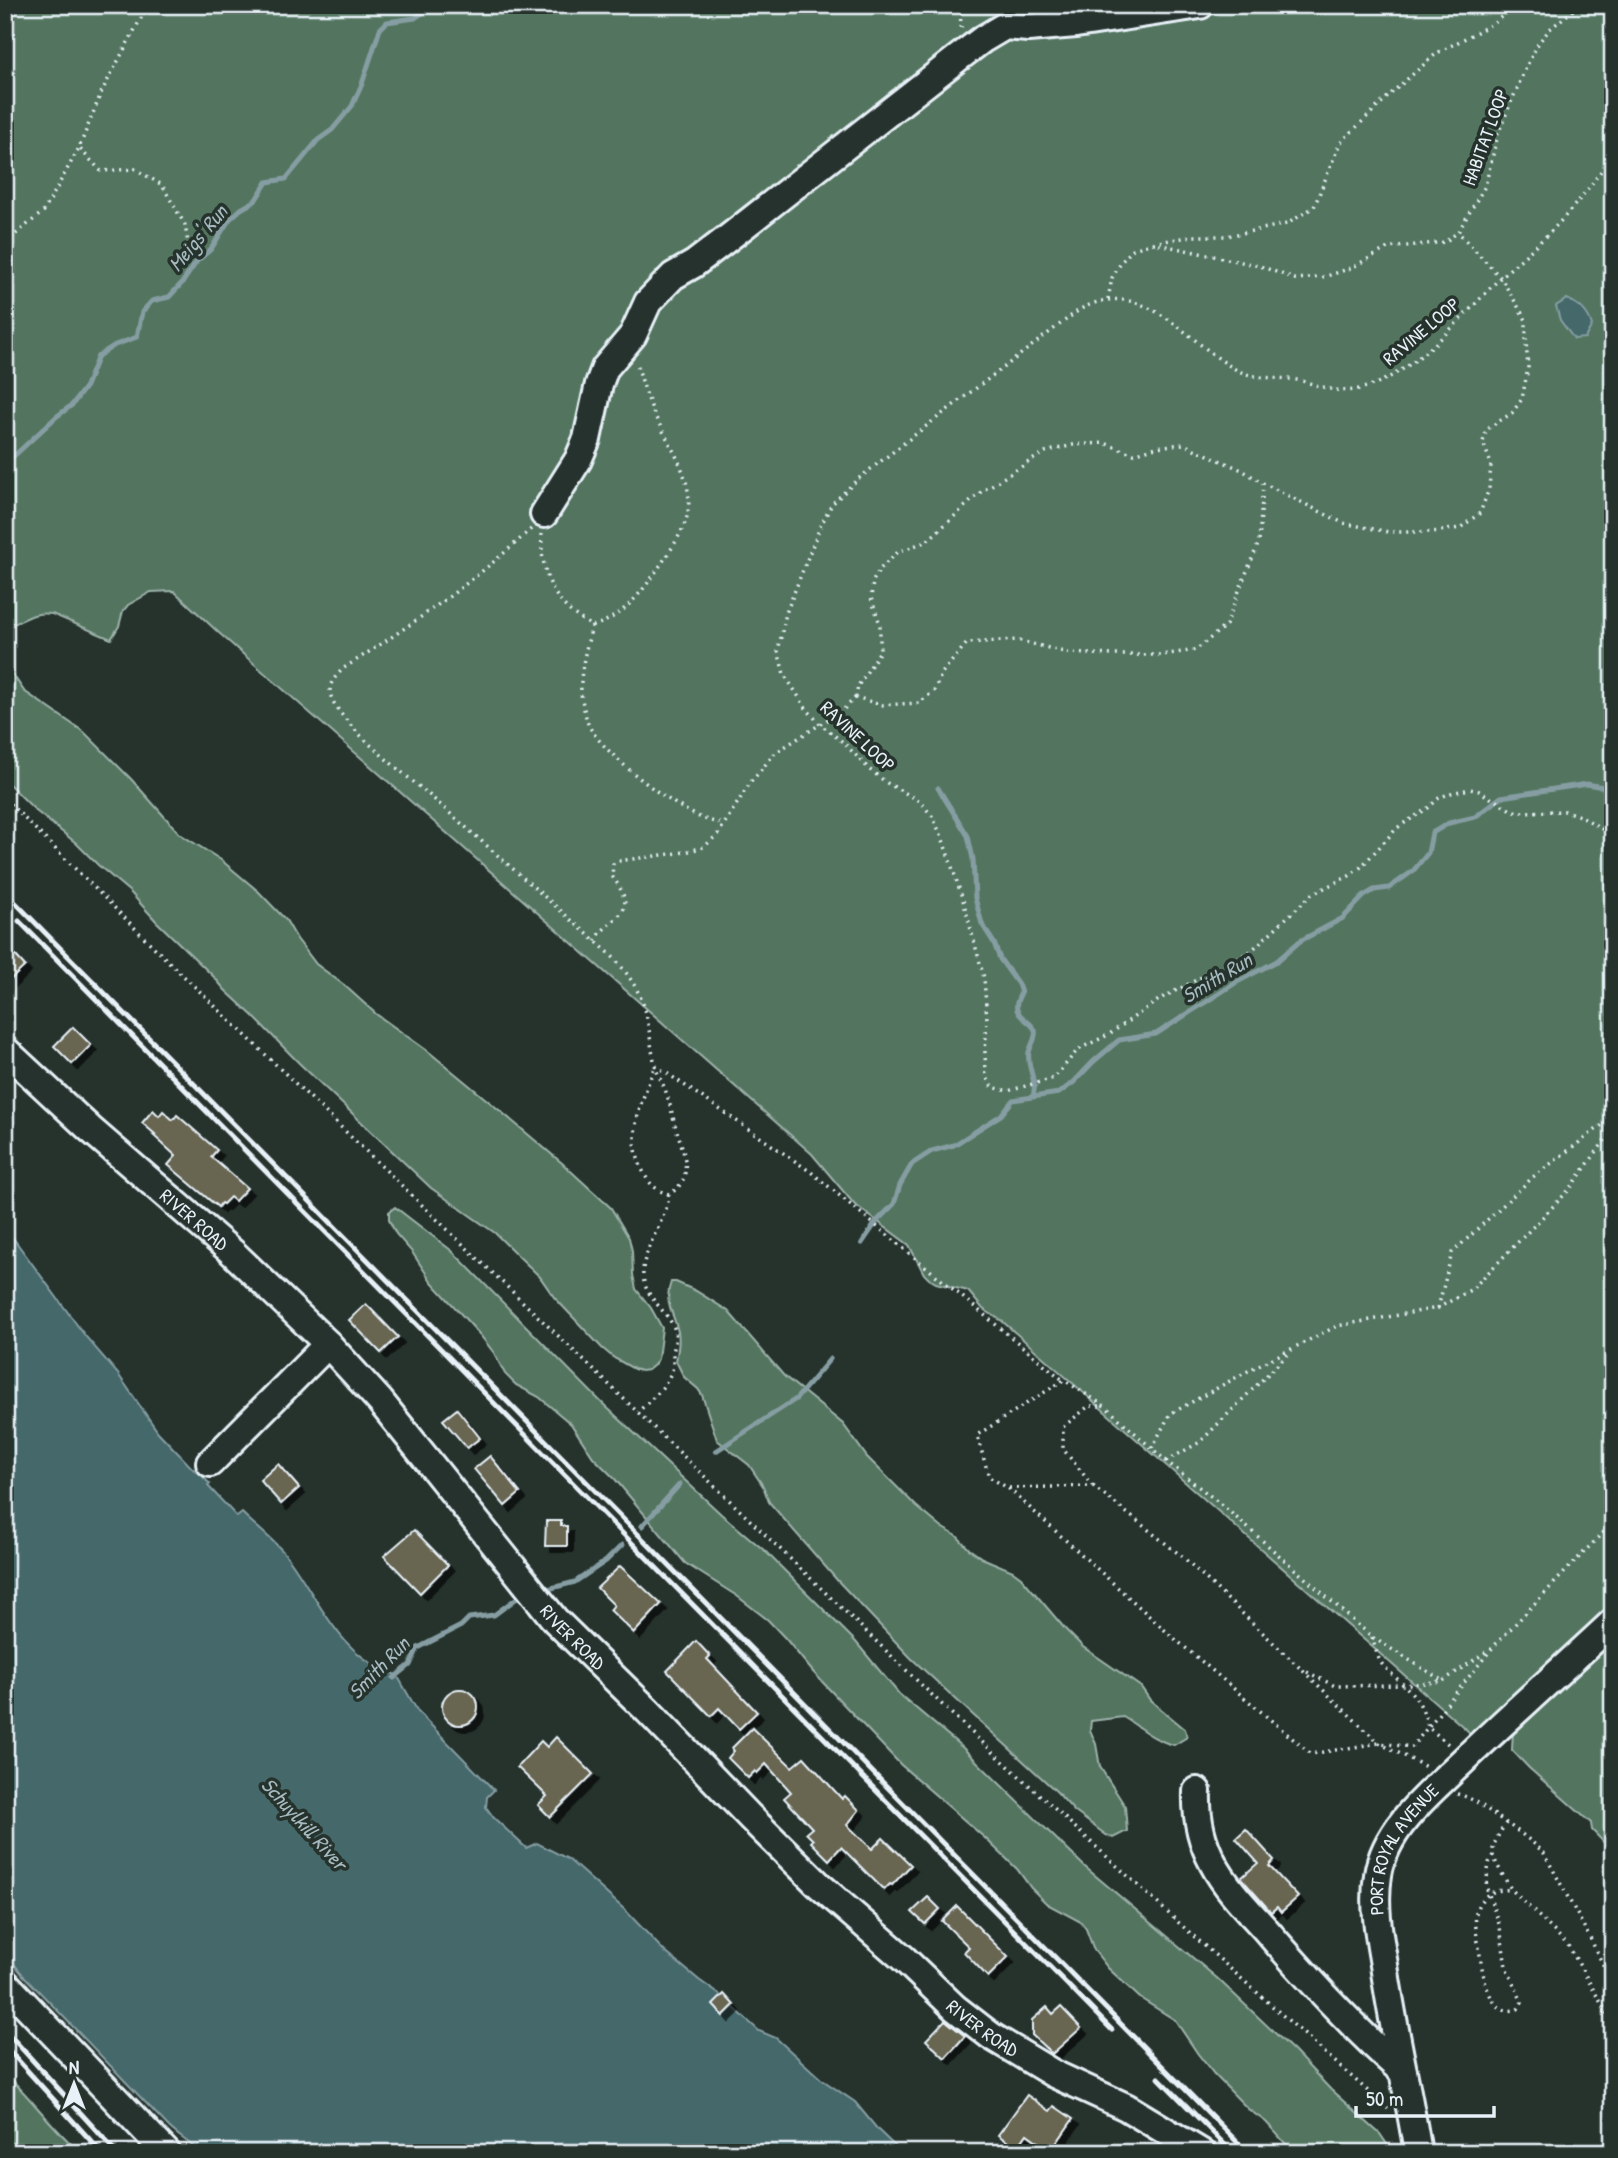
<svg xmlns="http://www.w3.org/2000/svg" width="1618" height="2158" font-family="'Patrick Hand',sans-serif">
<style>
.green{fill:#52745e;stroke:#9db2ab;stroke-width:2}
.water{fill:#44676b;stroke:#869ea3;stroke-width:2}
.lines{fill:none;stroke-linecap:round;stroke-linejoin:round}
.stream{stroke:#869ea3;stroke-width:5}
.building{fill:#676551;stroke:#e8f1f8;stroke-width:2;filter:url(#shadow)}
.minor-casing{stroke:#e8f1f8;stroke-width:32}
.path{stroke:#e8f1f8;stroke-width:3.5;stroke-dasharray:2 5;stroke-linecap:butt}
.minor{stroke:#26332d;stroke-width:26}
.rail{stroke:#e8f1f8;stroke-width:5}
.labels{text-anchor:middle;stroke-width:7;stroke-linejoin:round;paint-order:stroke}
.street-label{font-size:19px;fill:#e8f1f8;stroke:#26332d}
.water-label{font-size:21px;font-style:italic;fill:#a6bac0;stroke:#26332d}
</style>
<defs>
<filter id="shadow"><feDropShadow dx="6" dy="6" stdDeviation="0" flood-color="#0009"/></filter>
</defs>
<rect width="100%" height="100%" fill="#26332d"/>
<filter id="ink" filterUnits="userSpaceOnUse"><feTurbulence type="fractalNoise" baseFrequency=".0143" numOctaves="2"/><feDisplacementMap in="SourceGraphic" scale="14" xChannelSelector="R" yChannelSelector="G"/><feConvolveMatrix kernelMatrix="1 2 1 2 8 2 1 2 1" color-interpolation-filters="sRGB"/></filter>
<g filter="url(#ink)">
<!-- green -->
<g class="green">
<path d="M5,5h1608v1612l-135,123 -476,-419 -19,-12 -15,-18 -32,-8 -7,-4 -5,-5 -15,-29 -55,-41 -42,-50 -593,-521 -45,-42 -23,1 -23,13 -5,6 -4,15 -8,13 -59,-25c-22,-3 -28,8 -47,13z"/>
<path d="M5,663l19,28 60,41 47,47 49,55 41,26 37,31 28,29 11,19 19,25 28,21 32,29 53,38 69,57 64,54 49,45 18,30 3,13 1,24 3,14 15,19 11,20 -4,31 -4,6 -6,5 -7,1 -7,-2 -20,-11 -12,-10 -48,-51 -14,-20 -33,-32 -12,-12 -64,-45 -132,-125 -45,-46 -29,-27 -11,-13 -57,-55 -27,-30 -32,-27 -22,-22 -40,-32 -31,-31z"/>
<path d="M395,1207l57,44 149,151 120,112 44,37 90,90 44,53 63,53 123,120 133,112 77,73 36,38 49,44 13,19h-99l-28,-31 -18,-13 -34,-35 -16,-20 -23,-34 -35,-22 -32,-30 -14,-18 -8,-21 -5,-7 -34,-18 -16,-16 -14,-19 -31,-30 -85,-74 -88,-93 -27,-33 -18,-19 -31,-24 -52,-33 -70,-84 -22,-22 -22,-33 -32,-27 -23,-12 -11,-11 -11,-21 -14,-18 -49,-54 -19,-29 -16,-18 -7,-14v-8z"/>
<path d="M671,1282h5l20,9 32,20 56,65 59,48 24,33 49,49 25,21 16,9 12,13 13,9 31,13 8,6 45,53 17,17 58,40 9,13 35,29 2,8 -13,8c-20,-4 -34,-18 -51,-28l-32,4 -1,9 6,14 4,23 25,39 2,25 -14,7 -7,-3 -32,-24 -17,-19 -146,-134 -74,-78 -68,-78 -6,-16 -14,-21 -32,-25 -15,-45 -4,-6 -14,-12 -8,-16c2,-10 4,-19 2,-29 -4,-20 -15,-29 -7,-50z"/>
<path d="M1613,1639v213l-21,-22 -1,-7 -62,-55 -17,-18 1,-20z"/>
<path d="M5,2073c27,26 48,56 76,80h-76z"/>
</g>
<!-- water -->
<g class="water">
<path d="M1567,299c14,7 20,12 25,26l-7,13 -11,1 -14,-19 -4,-14z"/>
<path d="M5,1227l81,110 32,37 40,58 36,38 13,-10 7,7 -11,10 7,7 -2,2 29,31 5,-4c15,15 35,29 47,46 32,44 52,99 108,116l21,37 76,78 -7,7 -1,10 8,11 32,30 11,-5 31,16 57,51 39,41 35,29 21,15 39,36 17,7 45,41 34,23 23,28 24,23h-702c-10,-11 -23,-17 -33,-28 -48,-50 -96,-101 -144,-150l-18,-22z"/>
</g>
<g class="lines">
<!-- stream -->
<g class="stream">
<path d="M5,461l10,-6 41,-38 16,-12 14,-19 12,-30 17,-11 22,-8 5,-25 10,-11 17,-4 13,-14 15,-22 14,-12 18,-29 12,-11 14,-8 12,-19 19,-3 32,-39 14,-10 20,-24 10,-22 18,-55 7,-7 28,-4 20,-13"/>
<path d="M938,788l30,48 5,23 2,39 7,26 12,19 6,16 18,25 3,9c-14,24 9,25 14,37 2,7 -4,15 -6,22 -3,15 9,29 4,44"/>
<path d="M862,1243l15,-22 17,-17 6,-19 12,-21 20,-13 22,-6 47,-30 12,-15 46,-7 15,-11 19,-20 26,-22 37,-6 81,-52 40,-21 23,-20 43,-23 21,-22 10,-6 15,-2 24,-17 15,-18 4,-20 17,-10 26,-6 26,-20 86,-13 26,5"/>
<path d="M716,1451l80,-52 34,-40"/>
<path d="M642,1526l38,-42"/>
<path d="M544,1590l31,-8 31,-21 16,-16"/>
<path d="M394,1678l16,-13 8,-17 43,-22 8,-8 25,-3 27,-20"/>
</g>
</g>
<!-- building -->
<g class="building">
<path d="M5,944l20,22 -20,19z"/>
<path d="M73,1027l18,18 -19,19 -18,-18z"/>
<path d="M153,1110l6,6 4,-5 10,9 4,-5 40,35 -6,7 36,31 -12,13 -5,-4 -7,7 -2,-1 -3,4 -50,-42 8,-9 -23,-21 2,-1 -13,-11z"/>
<path d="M366,1304l32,33 -17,16 -32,-33z"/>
<path d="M457,1409l23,29 -13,10 -24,-28z"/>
<path d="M490,1456l30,37 -15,13 -31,-37z"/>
<path d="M278,1464l21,24 -18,16 -21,-24z"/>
<path d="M546,1521h15v5h6v20h-22z"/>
<path d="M414,1530l34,35 -28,28 -36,-37z"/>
<path d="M620,1566l41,38 -27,29 -24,-23 4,-5 -17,-17z"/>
<path d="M696,1641l14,15 -3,3 50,53 -18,17 -20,-21 -8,8 -44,-45z"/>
<circle cx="460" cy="1707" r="18"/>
<path d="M752,1728l40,39 12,-10 38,42 3,-3 14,14 -12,15 25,24 11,-11 28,27 -19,20 -2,-1 -6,6 -43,-43 -12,13 -18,-18 2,-2 -7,-7 6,-5 -28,-30 7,-6 -25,-28 -9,9 -2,-2 -7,7 -20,-20 6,-7 -2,-3z"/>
<path d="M556,1737l37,37 -43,43 -12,-12 9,-9 -30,-29 24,-26 6,6z"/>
<path d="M1246,1829l28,31 -5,6 29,31 -17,15 -4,-5 -6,5 -30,-34 17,-15 -22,-25z"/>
<path d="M928,1897l12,12 -15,15 -13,-12z"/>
<path d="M957,1906l51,51 -20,20 -24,-25 5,-5 -27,-26z"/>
<path d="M724,1994l10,11 -11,11 -10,-11z"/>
<path d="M1047,2007l6,7 8,-7 20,21 -29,26 -20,-19v-15z"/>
<path d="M945,2020l20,16 -20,22 -19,-18z"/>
<path d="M1027,2095l23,16 4,-5 19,13 -22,32 -24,-17 -10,14 -19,-13z"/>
</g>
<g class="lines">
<!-- minor casing -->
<g class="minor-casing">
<g id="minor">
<path d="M544,514l34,-54 9,-21 12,-55 6,-16 28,-33 15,-33 25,-26 21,-12 38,-29 226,-177 25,-19 22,-13 23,2 48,-4 124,-19"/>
<path id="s1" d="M5,1050l85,79 142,123 96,92 52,57 175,219 93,91 103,107 68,67 85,74 51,49 36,28 63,38 72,33 76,46"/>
<path d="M210,1463l118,-119"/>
<path d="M1197,1791c-1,25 4,50 16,72 13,25 34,46 53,67 43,50 87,98 137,142"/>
<path d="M5,1983l162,170"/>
<path id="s2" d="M1418,2153c-10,-63 -25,-125 -34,-188 -5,-29 -11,-60 -6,-90 7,-48 54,-84 87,-116 49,-47 99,-91 148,-137"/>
</g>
</g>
<!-- path -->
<g class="path">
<path d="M148,5l-46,86 -23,57 22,23 34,-2 27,16 23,40 3,18"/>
<path d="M960,5l1,23"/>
<path d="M1613,154c-17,25 -36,50 -56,71 -18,19 -39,36 -58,54 -37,38 -87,98 -140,110 -21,5 -38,-3 -57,-8 -23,-5 -46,0 -67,-12 -51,-29 -92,-95 -156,-59l-158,120 -63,49 -26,25 -12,23 -34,86 -8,38 6,23 22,34 14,16 24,19 26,27 17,13 33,18 12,15 10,21 21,63 21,78 3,42 -2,33 1,23 6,11 16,4 46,-13 22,-26 7,-5 25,-12 52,-36 91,-48 61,-57 37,-18 12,-9 36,-39 31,-20 11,-10 12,-5 19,-4 9,2 32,19 8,2 46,-1 18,6 19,12 11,3"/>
<path d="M5,243l39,-32 35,-63"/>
<path d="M1153,243l41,-7h33l60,-12 27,-17 26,-64 56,-54 41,-36 57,-30 21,-18"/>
<path d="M1108,299l4,-21 10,-17 11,-12 20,-6 107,23 35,13 29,-2 27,-9 37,-20 57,-6 13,-10"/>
<path d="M1263,483l-4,59 -17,41 -16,42 -30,25 -35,5h-48l-45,-2 -51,-13 -50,3 -25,30 -8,18 -15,12 -38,2 -25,-8 2,-11 22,-35v-27l-9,-26 2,-17 7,-12 18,-17 29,-11 55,-50 63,-39 28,-7 31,-2 30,11 22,-7 27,-3 59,26 21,13 80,40 46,9h44l27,-4 20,-15 9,-24 2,-25 -8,-22 4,-13 25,-16 10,-14 6,-31 -2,-27v-21l-25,-42 -43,-46 27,-46 14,-55 27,-64 13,-25 11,-13 29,-24"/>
<path d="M531,529c-57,53 -121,97 -187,139 -9,9 -18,17 -12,31 12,28 71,74 95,94 60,53 120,106 181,159 13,13 24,27 32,44 10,22 9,45 15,68 2,11 9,20 12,31 4,12 6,24 10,36 7,22 18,49 -8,63 -2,27 -28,55 -26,82 2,20 19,31 28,46 7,10 4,20 2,32 0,7 1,14 -3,21 -6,14 -21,26 -32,37"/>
<path d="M542,534c-2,26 6,58 27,76 6,6 15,11 23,16 27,-7 45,-28 61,-50 12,-18 26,-36 33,-56 12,-37 -17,-75 -32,-106 -7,-17 -13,-34 -17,-52"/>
<path d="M592,626c-6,24 -14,49 -10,74 2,8 4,20 7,26 16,29 82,80 113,92 7,3 14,4 21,6"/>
<path d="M5,799l163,162 788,757 223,205 209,186"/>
<path d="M1611,805l2,8"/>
<path d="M595,941c17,-29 47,-24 17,-65l1,-12 5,-3 67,-9 19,-5 14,-13 32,-51 25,-30 69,-44 12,-12"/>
<path d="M669,1194c-12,-3 -19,-9 -25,-21 -20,-38 -2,-70 11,-108l156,107 252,208"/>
<path d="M1438,1308l14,-55 81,-76 80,-60"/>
<path d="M1152,1448l18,-34 87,-48 80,-40 101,-18 34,-19 98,-100 43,-60"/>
<path d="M1166,1461l34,-19 92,-92"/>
<path d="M1093,1486l-30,-37v-22l26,-21h13"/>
<path d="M1009,1488l84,-2 91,72 195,185 47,24"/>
<path d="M1372,1637c3,9 5,20 10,27 22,24 38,28 46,63l-16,20 -33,-4 -68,11 -143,-121 -160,-145 -19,-11 -12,-42 87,-55 42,27 60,54 57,45 149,131 71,44"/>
<path d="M1307,1672l28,14 70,-1 38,-4 46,-31"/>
<path d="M1448,1744l-20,-17 66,-81 119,-124"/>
<path d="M1457,1794c20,5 31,17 48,28 14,10 27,19 39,31l47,87 22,45"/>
<path d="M1506,1823c-5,8 -15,22 -13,32 1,5 15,30 19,35l56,55 45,79"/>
<path d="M1493,1855l-4,8 -3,23 14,41 6,40 16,35 -4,7c-31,11 -36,-41 -39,-61 -2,-14 -8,-37 3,-48 7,-9 19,-11 30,-10"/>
</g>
<!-- minor -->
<use href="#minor" class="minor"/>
<!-- rail -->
<g class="rail">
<path d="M5,892l1243,1261"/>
<path d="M19,921l1093,1109"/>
<path d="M5,2030l112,123"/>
<path d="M5,2046l97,107"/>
<path d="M1159,2078l74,75"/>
</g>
</g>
</g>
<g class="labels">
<!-- street labels -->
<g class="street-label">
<text transform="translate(1485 137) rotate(-70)" y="7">HABITAT LOOP</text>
<text transform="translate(1421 331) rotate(-40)" y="7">RAVINE LOOP</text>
<text transform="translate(858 736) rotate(43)" y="7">RAVINE LOOP</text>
<text dy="7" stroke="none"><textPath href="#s1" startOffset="254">RIVER ROAD</textPath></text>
<text dy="7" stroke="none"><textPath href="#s1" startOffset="819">RIVER ROAD</textPath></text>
<text dy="7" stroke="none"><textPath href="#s2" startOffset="315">PORT ROYAL AVENUE</textPath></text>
<text dy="7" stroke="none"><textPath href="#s1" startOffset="1386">RIVER ROAD</textPath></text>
</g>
<!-- water labels -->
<g class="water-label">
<text transform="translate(198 238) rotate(-50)" y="7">Meigs' Run</text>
<text transform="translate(1217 978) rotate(-31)" y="7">Smith Run</text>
<text transform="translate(379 1668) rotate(-46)" y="7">Smith Run</text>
<text transform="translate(304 1824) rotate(48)" y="7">Schuylkill River</text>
</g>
</g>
<!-- margin -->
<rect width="1618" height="2158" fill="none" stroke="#26332d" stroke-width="28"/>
<rect x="14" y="14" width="1590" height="2130" fill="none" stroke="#e8f1f8" stroke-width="2.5" filter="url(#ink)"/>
<!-- north arrow -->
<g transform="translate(74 2084)" stroke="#26332d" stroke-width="5" paint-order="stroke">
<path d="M0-5L12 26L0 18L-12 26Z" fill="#e8f1f8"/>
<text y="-10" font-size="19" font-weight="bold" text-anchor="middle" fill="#e8f1f8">N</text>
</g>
<!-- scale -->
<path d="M1356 2106v10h138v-10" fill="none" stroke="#e8f1f8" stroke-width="3.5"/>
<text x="1366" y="2106" font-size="21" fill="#e8f1f8" stroke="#26332d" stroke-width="5" paint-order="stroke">50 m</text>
</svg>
